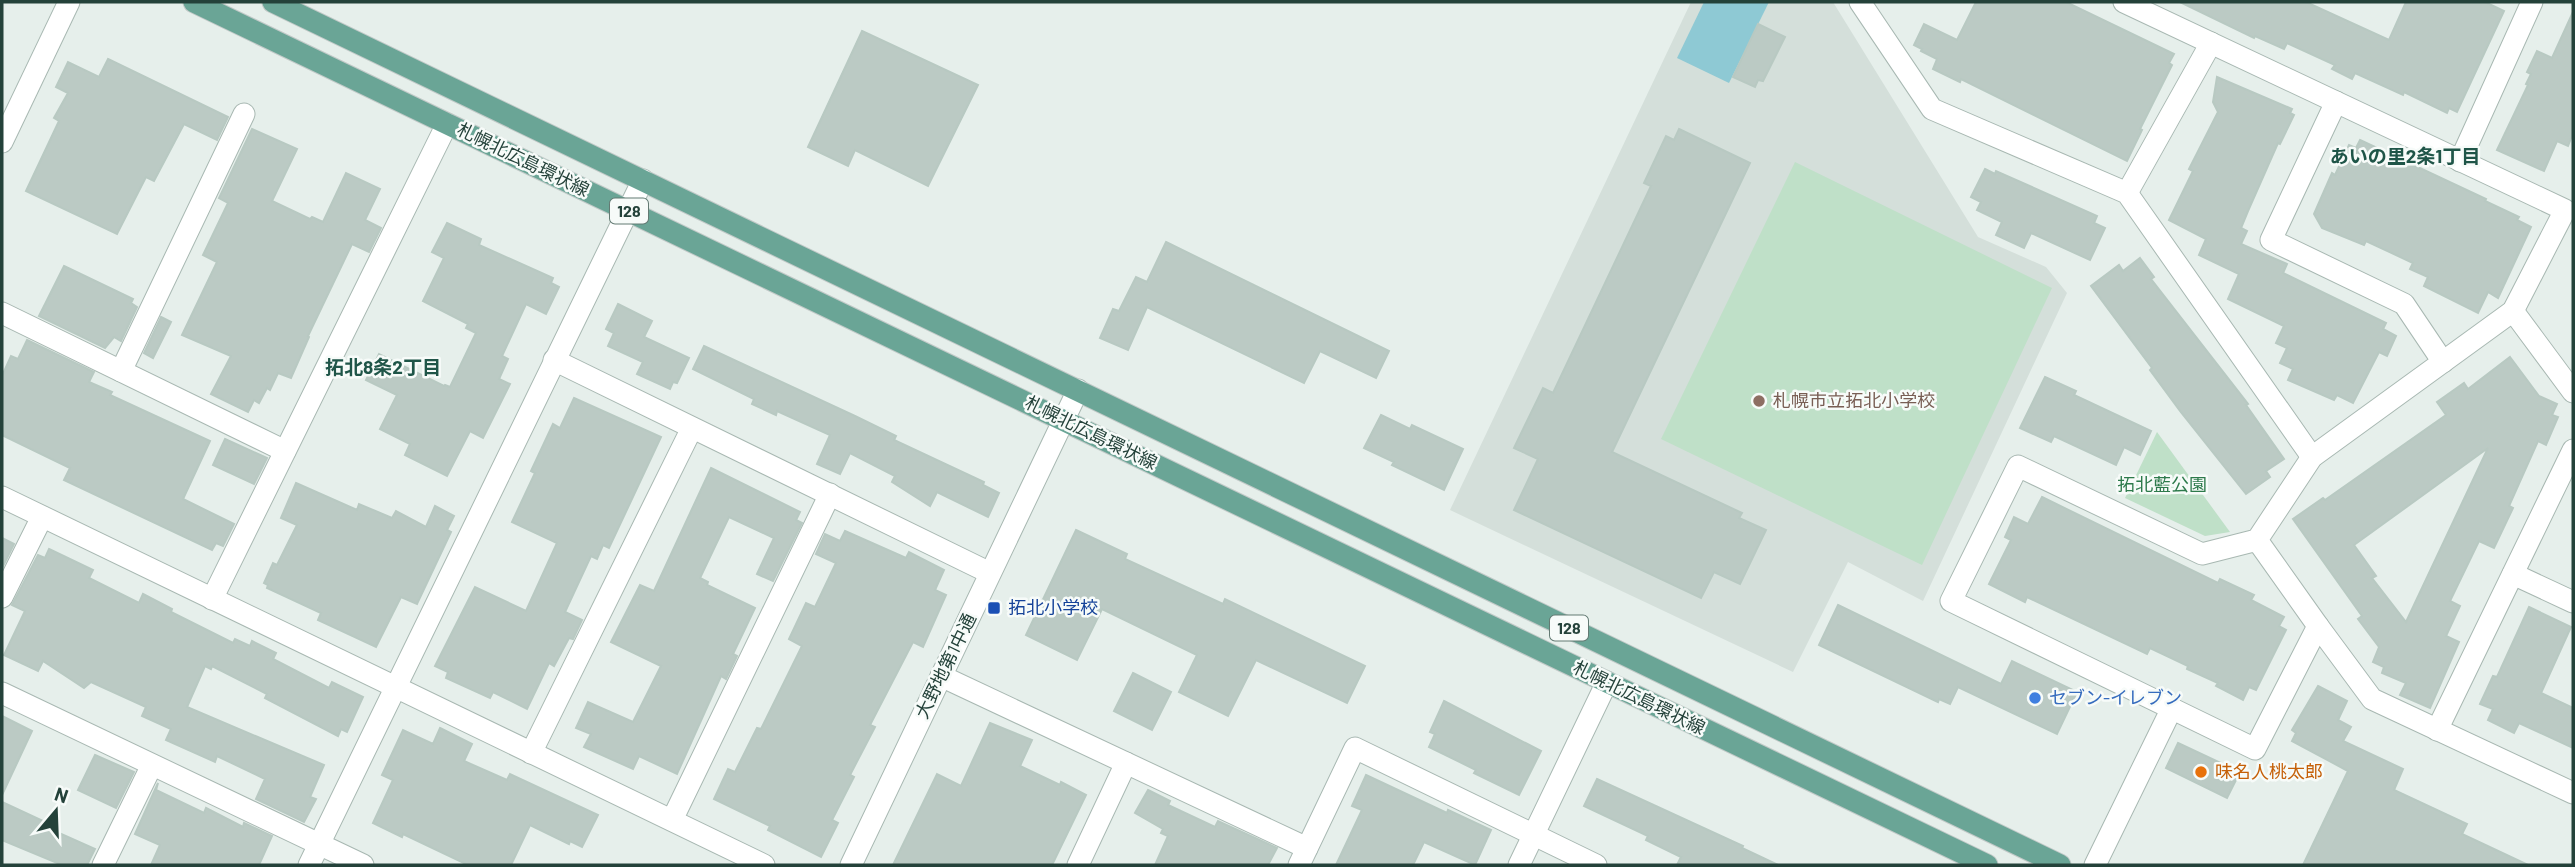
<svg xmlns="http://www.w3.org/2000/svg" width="2575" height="867" font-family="Barlow,'Noto Sans JP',sans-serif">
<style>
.built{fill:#d4dfda}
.green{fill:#bfe0c8}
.water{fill:#8ec9d4}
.building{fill:#bbcac4;stroke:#b8c9c2;stroke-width:2;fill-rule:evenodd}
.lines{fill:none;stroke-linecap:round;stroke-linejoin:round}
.minor-casing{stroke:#a8b8b2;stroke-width:23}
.major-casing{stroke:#c2cac8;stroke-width:23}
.minor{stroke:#fff;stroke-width:21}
.major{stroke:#6aa596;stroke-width:21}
.education-dot{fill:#8d6e63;stroke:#f7fbf9;stroke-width:2.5}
.transit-dot{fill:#1a4fb4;stroke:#f7fbf9;stroke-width:2.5}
.shop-dot{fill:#3f7fe0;stroke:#f7fbf9;stroke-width:2.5}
.food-dot{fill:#e8710a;stroke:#f7fbf9;stroke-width:2.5}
.labels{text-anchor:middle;stroke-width:5;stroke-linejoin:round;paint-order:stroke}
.shield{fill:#f7fbf9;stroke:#637a73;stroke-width:2}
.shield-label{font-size:16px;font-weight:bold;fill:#24423a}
.street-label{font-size:18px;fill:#24423a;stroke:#f7fbf9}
.education-label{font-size:18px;fill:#785e54;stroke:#f7fbf9;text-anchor:start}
.park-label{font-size:18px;fill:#2d7a4b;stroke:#f7fbf9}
.transit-label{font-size:18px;fill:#164399;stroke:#f7fbf9;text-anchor:start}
.shop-label{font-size:18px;fill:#366cbe;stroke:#f7fbf9;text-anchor:start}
.food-label{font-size:18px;fill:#c56008;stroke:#f7fbf9;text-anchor:start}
.neighbourhood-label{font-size:19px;font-weight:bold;fill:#1f5548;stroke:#f7fbf9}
</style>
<rect width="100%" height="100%" fill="#e6efeb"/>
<!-- built -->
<path class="built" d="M1691,2h142l145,235 68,30 21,26 -144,308 -75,-39 -55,110 -343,-162z"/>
<!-- green -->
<g class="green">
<path d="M1795,162l257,126 -130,277 -261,-126z"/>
<path d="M2157,432l73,100 -25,4 -80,-38z"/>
</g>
<!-- water -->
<path class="water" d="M1704,2h65l-40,81 -52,-25z"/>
<!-- building -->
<g class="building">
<path d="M1976,2h90l108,52 -5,9 3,2 -32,64 2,1 -15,31 -166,-82 -1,3 -27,-13 4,-10 -16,-8 1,-2 -8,-4 10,-21 33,16z"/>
<path d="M2180,2h126l83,38 17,-38h79l19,9 -47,101 -8,-4 -2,5 -43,-21 -1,3 -48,-22 -3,6 -20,-10 3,-4 -48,-22 -3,6 -29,-13 -1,2z"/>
<path d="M2573,12v121l-5,13 -11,-5 -13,30 -47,-21 31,-65 -2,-1 5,-10 -4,-2 10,-21 15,7z"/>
<path d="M1758,24l27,13 -22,44 -5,-1 -3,7 -22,-10z"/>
<path d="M862,31l116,54 -50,101 -73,-36 -7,16 -40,-19z"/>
<path d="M108,59l120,58 -11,23 -33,-16 -30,57 -8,-4 -29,57 -91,-43 33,-70 -5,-3 14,-25 -12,-6 12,-25 31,15z"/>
<path d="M2217,77l75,32 -2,4 4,2 -14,29 -2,-1 -30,68 -7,17 6,3 -6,13 46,20 -4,9 103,50 -3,6 13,7 -9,20 -8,-4 -26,51 -16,-8 -3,5 -46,-20 5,-11 -13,-6 7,-15 -11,-5 8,-17 -56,-27 11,-25 -40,-19 7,-16 -37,-19 24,-49 -4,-2 29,-57 -5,-10z"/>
<path d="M252,129l45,20 -25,52 38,18 2,-2 11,5 23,-49 34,16 -15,31 16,8 -12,24 -17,-8 -44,92 1,1 -18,41 -13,-5 -8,17 -3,-2 -8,15 -5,-3 -6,12 -37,-18 20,-38 -49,-21 35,-73 -14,-7 25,-52 -9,-5z"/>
<path d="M1679,129l71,34 -138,289 130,61 -3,5 27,12 -26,54 -26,-12 -13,26 -187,-88 24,-51 -24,-11 29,-60 10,5 98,-207 -7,-3 22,-47 8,4z"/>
<path d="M2360,140l126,59 -1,2 34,16 -2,3 14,7 -33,71 -10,-6 -10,21 -54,-27 4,-9 -18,-8 3,-6 -47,-22 -2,4 -42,-17 -8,-14 18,-41 3,2 14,-30 7,3z"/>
<path d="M1985,169l10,5 1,-3 101,45 -3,7 11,5 -15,32 -59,-27 -7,15 -28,-13 6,-13 -25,-12 4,-8 -10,-5z"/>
<path d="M447,223l34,16 -2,6 74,33 -2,5 8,4 -13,27 -20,-10 -24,52 6,3 -9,20 11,5 -27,54 -13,-7 -23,45 -42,-21 5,-11 -30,-15 17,-34 -31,-15 13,-26 65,32 1,-1 5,2 26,-54 -10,-5 2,-4 -45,-23 21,-43 -12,-6z"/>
<path d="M1166,242l223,109 -13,27 -56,-27 -16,32 -157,-76 -19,43 -28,-12 13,-29 6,2 17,-34 11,5z"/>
<path d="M2140,258l14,19 -3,2 97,125 -2,1 38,54 -18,12 4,6 -24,17 -66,-83 -30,-41 2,-2 -61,-82 28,-21 4,6z"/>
<path d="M64,266l69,33 -2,4 6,4 -16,34 -7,-4 -9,11 -66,-32z"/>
<path d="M618,304l34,17 -8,16 45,21 -12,25 -4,-1 -3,7 -33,-15 6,-12 -35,-16 6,-13 -8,-4z"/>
<path d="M161,317l10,5 -18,36 -9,-5z"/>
<path d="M27,340l67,32 -5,10 23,10 -2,3 100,46 -27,58 51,25 -11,22 -7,-3 -4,7 -148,-70 6,-12 -68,-33v-59l9,-20 7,3z"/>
<path d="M704,346l151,70 41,20 -2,4 90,42 -1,3 16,8 -11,24 -51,-25 -7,14 -38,-24 3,-6 -45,-23 -10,21 -23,-10 13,-29 -53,-24 -1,4 -24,-11 2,-5 -61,-30z"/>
<path d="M2510,357l29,39 18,8 -5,11 6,2 -12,28 -8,-4 -29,65 4,2 -19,40 -15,-7 -29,60 10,5 -14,30 13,6 -29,66 -30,-13 6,-12 -24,-10 2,-6 -11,-5 6,-15 -21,-28 4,-3 -69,-97 30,-21 2,2 121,-85 -9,-13 27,-19 4,6zM2488,448l-66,140 -16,34 -34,-44 4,-2 -22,-31z"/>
<path d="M2045,377l31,14 -2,4 77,36 -11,24 -16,-8 -8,18 -62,-29 -3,6 -31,-14z"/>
<path d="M574,398l87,39 -52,111 -6,-3 -6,14 -6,-3 -26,56 17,8 -9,19 -4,-1 -15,28 -5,-3 -22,46 -34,-17 -3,6 -44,-20 2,-6 -13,-6 40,-79 51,24 31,-68 -45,-21 23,-49 -4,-2 22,-47 7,4z"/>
<path d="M1381,415l29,14 2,-4 51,24 -19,41 -52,-25 2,-3 -30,-14z"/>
<path d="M225,439l42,19 -13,26 -41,-19z"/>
<path d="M711,468l89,44 -4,8 6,3 -29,58 -16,-7 17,-36 -45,-21 -29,61 8,4 -1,3 48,23 -22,46 4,2 -11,23 -5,-3 -44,98 -38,-18 -6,13 -49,-22 7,-13 -15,-6 12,-26 45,20 28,-56 -50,-24 29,-57 14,6z"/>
<path d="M296,483l61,27 2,-6 33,14 4,-7 30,16 9,-21 19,10 -7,14 4,2 -34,72 -16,-7 -25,50 -58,-27 3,-7 -54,-25 1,-3 -4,-2 9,-20 4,2 20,-40 -16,-7z"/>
<path d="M2042,497l176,86 2,-4 34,16 -3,5 33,17 -5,9 7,4 -30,60 -7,-3 -6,13 -27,-14 2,-3 -31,-14 1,-3 -38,-18 -3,6 -120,-57 -2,5 -36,-18 22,-44 -6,-3 9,-20 14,7z"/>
<path d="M1076,530l51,24 -2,5 98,45 2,-5 140,67 -18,37 -91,-43 -28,56 -49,-24 18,-37 -95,-46 -25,51 -51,-25z"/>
<path d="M845,531l61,27 3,-6 35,18 -9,20 11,5 -23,52 -10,-5 -43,83 5,2 -25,48 4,2 -22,43 6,3 -17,34 -53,-27 2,-4 -56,-27 14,-30 7,3 22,-44 4,1 41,-83 -13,-7 17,-36 9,4 21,-44 -20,-9 9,-20 15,7z"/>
<path d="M2,538l12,6 -12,24z"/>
<path d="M49,549l44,21 -4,8 50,25 4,-9 29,15 -1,3 62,31 2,-4 15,7 2,-5 24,12 -3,6 56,29 3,-6 31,15 -16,35 -6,-3 -3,7 -73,-38 2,-4 -55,-28 -1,3 -6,-3 -18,41 137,58 -14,32 6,2 -12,23 -48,-23 9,-20 -48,-23 -2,6 -49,-22 5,-11 -29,-13 4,-9 -55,-25 -7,6 -41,-27 -5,10 -34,-16 21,-44 -13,-6 26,-50 7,3z"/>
<path d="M1838,605l163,79 11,-23 65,31 -20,42 -99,-47 -8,17 -11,-5 -1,3 -119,-57z"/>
<path d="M2529,607l42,20 -30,66 32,15v40l-54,-25 -5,10 -26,-13 5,-11 -13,-5 13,-28 4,1z"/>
<path d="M1133,673l38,19 -19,38 -38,-19z"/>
<path d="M2318,686l29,15 -9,19 13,7 -8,14 60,28 -9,21 73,34 -5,10 66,31h-225l45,-94 -56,-30 4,-8 -4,-3z"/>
<path d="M1444,701l97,50 -22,44 -45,-22 2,-3 -47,-23 6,-13 -5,-2z"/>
<path d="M2,716l30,15 -30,64z"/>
<path d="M990,723l42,17 -12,26 40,19 1,-3 25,13 -34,70h-159l44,-91 24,12z"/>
<path d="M440,728l32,16 -8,17 43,19 3,-6 88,41 -16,32 -12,-6 -1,3 -39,-19 -19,40h-43l-65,-31 -1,3 -29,-14 20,-43 -11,-5 21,-45 30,14z"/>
<path d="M2178,743l62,29 -13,26 -61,-30z"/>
<path d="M95,755l39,17 -18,36 -38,-18z"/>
<path d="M1366,775l81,38 1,-3 43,20 -16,35 -51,-23 -11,23h-77l26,-55 -10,-4z"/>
<path d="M1597,779l146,67 -1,2 36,17h-101l4,-8 -35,-17 2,-4 -64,-30z"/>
<path d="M158,783l-2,7 48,23 2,-5 37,19 1,-4 28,13 -13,29h-108l9,-20 -25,-11z"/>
<path d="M1148,790l22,11 -2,4 47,22 3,-6 59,27 -9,17h-113l13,-29 -7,-3 2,-4 -28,-16z"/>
<path d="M2,802l41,19 -2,4 54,24 -8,16h-25l-60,-25z"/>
</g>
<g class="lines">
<!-- minor casing -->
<g class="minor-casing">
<g id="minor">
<path d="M1860,2l72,107 195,84 185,264"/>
<path d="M2124,2l441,208 -52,101 -201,146 -55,83 -55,14 -184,-88 -67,135 304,148 63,-123 -61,-86"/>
<path d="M2336,102l-65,138 133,64 39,58"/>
<path d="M2,142l67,-140"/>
<path d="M2460,161l72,-159"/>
<path d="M2127,193l84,-150"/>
<path d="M2513,311l60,81"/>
<path d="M2,313l283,138"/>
<path d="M554,360l436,213"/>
<path d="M121,371l123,-257"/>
<path d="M2,497l762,368"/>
<path d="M2513,574l60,28"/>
<path d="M2,597l40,-80"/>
<path d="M212,599l235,-475"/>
<path d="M2318,626l54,73 201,94"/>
<path d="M941,676l366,172"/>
<path d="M2,693l361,172"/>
<path d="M2437,730l136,-280"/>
<path d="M531,753l161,-325"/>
<path d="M672,820l158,-326"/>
<path d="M103,865l49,-100"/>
<path d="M309,865l334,-685"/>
<path d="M851,865l227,-475"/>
<path d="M1078,865l48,-102"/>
<path d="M1299,865l56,-117 241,117"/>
<path d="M1519,865l88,-183"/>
<path d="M2095,865l77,-157"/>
</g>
</g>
<!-- major casing -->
<g class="major-casing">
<g id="major">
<path d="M194,2l1793,863"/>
<path d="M273,2l1787,863"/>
</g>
</g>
<!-- minor -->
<use href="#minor" class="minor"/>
<!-- major -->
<use href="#major" class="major"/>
</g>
<!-- markers -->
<circle class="education-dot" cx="1759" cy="401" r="7"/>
<rect class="transit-dot" x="987" y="601" width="14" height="14" rx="3.5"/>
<circle class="shop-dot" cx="2035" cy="698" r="7"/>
<circle class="food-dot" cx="2201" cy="772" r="7"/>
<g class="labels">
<!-- shield labels -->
<g class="shield">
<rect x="610" y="198.5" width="38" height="25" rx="5"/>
<rect x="1550" y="615.5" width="38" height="25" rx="5"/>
</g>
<g class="shield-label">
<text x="629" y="217">128</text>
<text x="1569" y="634">128</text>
</g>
<!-- street labels -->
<g class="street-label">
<text transform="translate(523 160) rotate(26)" y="6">札幌北広島環状線</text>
<text transform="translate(1091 433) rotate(26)" y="6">札幌北広島環状線</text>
<text transform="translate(946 666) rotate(-64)" y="6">大野地第1中通</text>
<text transform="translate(1639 698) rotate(26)" y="6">札幌北広島環状線</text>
</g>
<!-- education labels -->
<g class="education-label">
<text x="1773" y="407">札幌市立拓北小学校</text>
</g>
<!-- park labels -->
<g class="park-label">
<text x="2162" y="491">拓北藍公園</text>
</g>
<!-- transit labels -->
<g class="transit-label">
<text x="1008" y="614">拓北小学校</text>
</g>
<!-- shop labels -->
<g class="shop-label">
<text x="2049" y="704">セブン-イレブン</text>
</g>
<!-- food labels -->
<g class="food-label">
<text x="2215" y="778">味名人桃太郎</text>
</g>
<!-- neighbourhood labels -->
<g class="neighbourhood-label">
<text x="2405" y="163">あいの里2条1丁目</text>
<text x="383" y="374">拓北8条2丁目</text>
</g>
</g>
<!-- border -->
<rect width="2575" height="867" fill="none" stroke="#24423a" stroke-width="7"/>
<!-- north arrow -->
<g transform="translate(56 811) rotate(19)" stroke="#f7fbf9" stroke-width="5" paint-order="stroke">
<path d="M0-5L12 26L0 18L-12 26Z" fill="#24423a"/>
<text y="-10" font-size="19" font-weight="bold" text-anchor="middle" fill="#24423a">N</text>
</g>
</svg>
